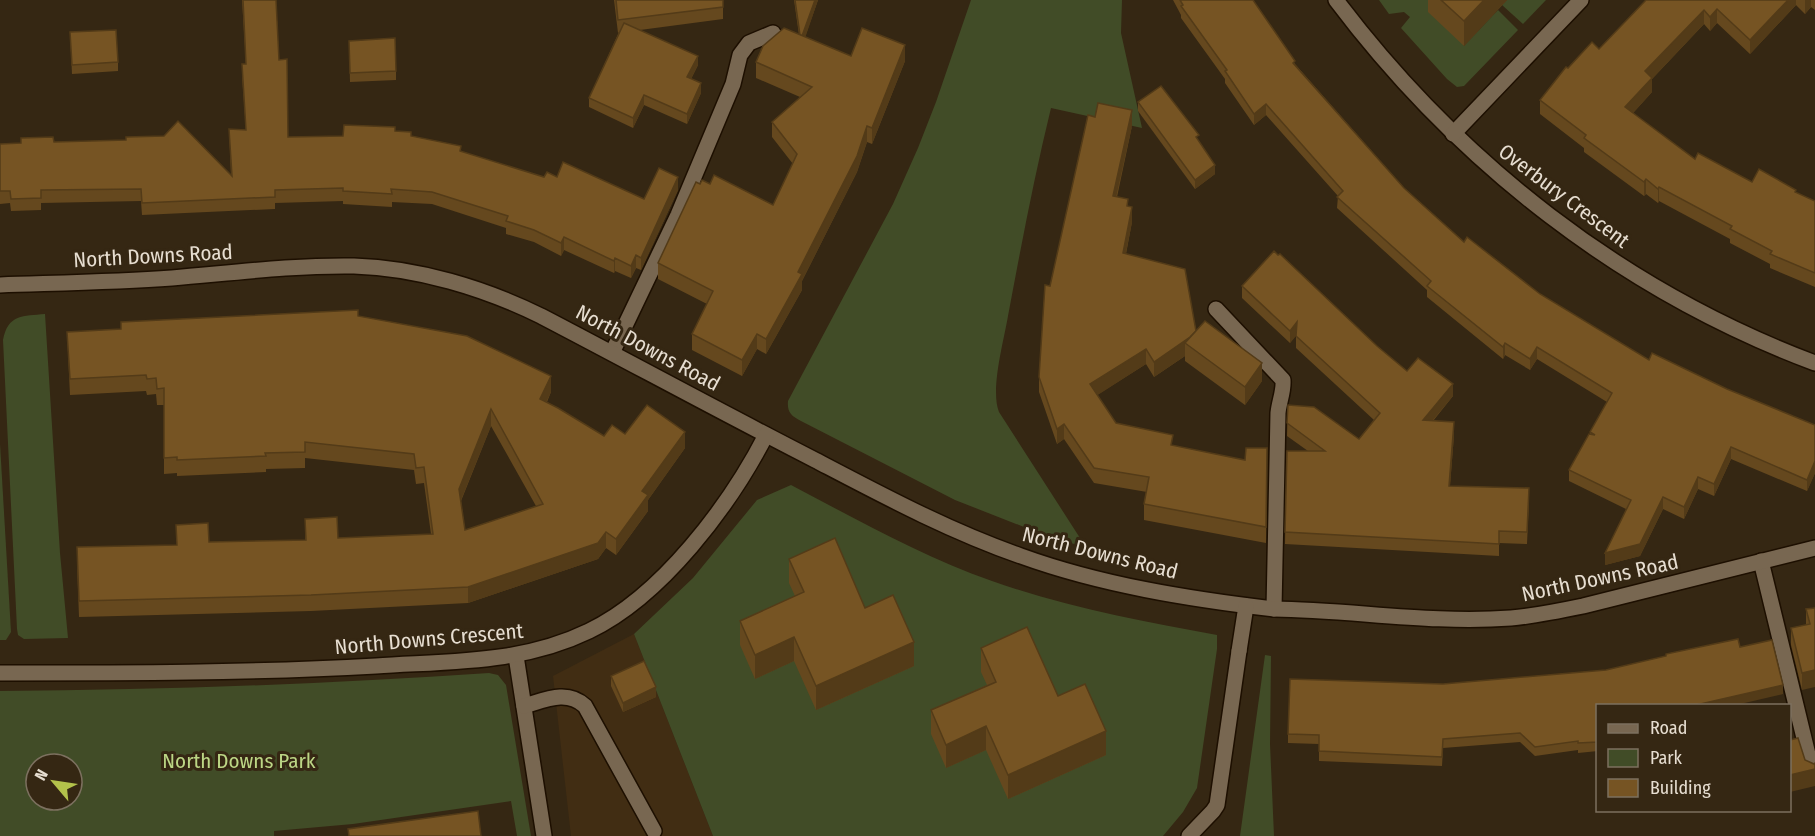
<svg xmlns="http://www.w3.org/2000/svg" width="1815" height="836" font-family="'Fira Sans Condensed',sans-serif">
<style>
.built{fill:#412d13}
.green{fill:#414c27;fill-rule:evenodd}
.lines{fill:none;stroke-linecap:round;stroke-linejoin:round}
.service-casing{stroke:#1d0f00;stroke-width:18}
.minor-casing{stroke:#1d0f00;stroke-width:18}
.service{stroke:#786751;stroke-width:15}
.minor{stroke:#786751;stroke-width:15}
.wall{fill:#65481e;fill-rule:evenodd}
.shaded-wall{fill:#533b18}
.building{fill:#765423;stroke:#533b18;stroke-width:1.5;fill-rule:evenodd}
.labels{text-anchor:middle;stroke-width:6;stroke-linejoin:round;paint-order:stroke}
.street-label{font-size:21px;fill:#e7ded1;stroke:#352713}
.park-label{font-size:21px;fill:#bcd685;stroke:#352713}
</style>
<rect width="100%" height="100%" fill="#352713"/>
<!-- built -->
<path class="built" d="M634,634l79,202h-142l-18,-160z"/>
<!-- green -->
<g class="green">
<path d="M971,0h151l-1,33 21,95 -91,-20c-17,69 -30,139 -43,208 -4,24 -18,74 -9,96l81,126 -3,7 -53,-18 -69,-27 -154,-79c-10,-5 -14,-9 -13,-20l105,-197 25,-56 18,-46z"/>
<path d="M1379,0h60l25,46 34,-36 20,20 -54,56 -7,1 -10,-8 -46,-51 9,-11 -6,-5 -15,2z"/>
<path d="M1507,0h39l-23,24 -21,-19z"/>
<path d="M45,314l15,239 8,85 -44,1 -6,-4 -1,-6 -14,-289c5,-26 20,-24 42,-26z"/>
<path d="M0,444l11,188 -5,8h-6z"/>
<path d="M791,485c65,34 130,71 201,96 73,26 149,40 225,54v14l-20,139 -14,24 -20,24h-450l-79,-202 59,-56 64,-78z"/>
<path d="M1265,655l6,1 -1,88 4,92h-34z"/>
<path d="M489,673l9,2 8,10 25,151h-14l-6,-35 -158,23 -79,7v5h-274v-145c163,-1 327,-7 489,-18zM36,764h36v36h-36z"/>
</g>
<g class="lines">
<!-- service casing -->
<g class="service-casing">
<g id="service">
<path d="M1216,309l67,71c1,11 -4,22 -5,33l-4,196"/>
<path d="M612,353l66,-138 55,-131 7,-29 9,-12 24,-10"/>
<path d="M1761,561l51,210"/>
<path d="M516,656l28,180"/>
<path d="M524,706c21,-6 43,-17 61,0l69,125"/>
<path d="M1189,836l24,-25 4,-6 22,-154"/>
</g>
</g>
<!-- minor casing -->
<g class="minor-casing">
<g id="minor">
<path d="M1336,0c123,163 287,291 479,363"/>
<path d="M1453,134l128,-134"/>
<path d="M0,285c57,-2 115,-3 172,-7 60,-5 123,-13 182,-12 64,2 130,22 187,50 92,48 182,97 274,144 67,35 134,71 206,96 80,29 168,43 253,53 79,1 158,15 237,9 24,-2 48,-7 72,-12l232,-58"/>
<path d="M1239,651l7,-45"/>
<path d="M0,673c126,0 251,0 376,-7 74,-5 145,-2 213,-35 73,-35 141,-126 177,-196"/>
</g>
</g>
<!-- service -->
<use href="#service" class="service"/>
<!-- minor -->
<use href="#minor" class="minor"/>
</g>
<!-- wall -->
<g class="wall">
<path d="M242,0h34l3,60 9,77 55,-1 52,-5 149,46h13l87,22 34,-9 -37,80 -5,-2 -5,10 -16,-7 -1,2 -50,-23 -3,6 -27,-14 -28,-8v-6l-74,-24 -40,-2v5l-49,-3v-3l-68,2v6l-133,6 -1,-14 -100,2v7l-30,1 -1,-8 -10,1v-60l54,-2 177,33 -2,-46 17,1 -4,-54v-12h4z"/>
<path d="M614,0h109v19l-83,11 58,35 -7,14 10,14 -14,31 -43,-19 -11,23 -44,-21v-9l30,-66 -1,1z"/>
<path d="M794,0h24l-13,37 46,19 54,5 -33,83 -5,-2 -10,30 -55,109v9l-36,64 -9,-5 -15,27 -50,-26v-16l15,-30 -49,-25v-16l42,-79h10l63,21 20,-41 -21,-27v-15l28,-25 -44,-19v-16l43,-27z"/>
<path d="M1173,0h80l42,64 109,124 60,54 76,52 109,66 78,29 88,36v48l-8,18 -76,-32 -17,37 -16,-7 -14,30 -21,-10 -23,47 -35,9 21,-56 -57,-28v-11l21,-36v-2l17,-30 -70,-43 -7,11 -25,-15 -2,4 -76,-62v-7l-90,-82 1,-12 -72,-81 -12,10 -29,-42v-4l-44,-61v-3z"/>
<path d="M1428,0h79l-43,46 -36,-34z"/>
<path d="M1646,0h169v10l-4,-3 -6,7 -9,-9 -46,49 -33,-31 -7,8 -6,-7 -52,55v13l-19,21 62,46 57,23 44,11 19,8v86l-45,-19v-4l-40,-21v-4l-71,-38 -1,2 -12,-9 -2,2 -60,-44v-4l-44,-34v-14l28,-32 31,-19z"/>
<path d="M70,32l48,30v9l-46,3z"/>
<path d="M349,41l47,30v9l-46,2z"/>
<path d="M1138,102l61,39 16,33 -20,15 -57,-78z"/>
<path d="M1132,126l-15,71 11,9 4,16 -6,32 70,77 66,50 -17,24 -60,-44v-5l-31,21 -8,-13 -49,31 19,28 57,23 72,14 22,-12 -1,95 -122,-23v-16l3,-12 -53,-9 -30,-44 -7,5 -18,-52v-15l11,-91z"/>
<path d="M1278,255l99,91 30,25 46,25 -20,25 21,14 -4,51 79,14 -2,44 -28,-1v13l-214,-12 2,-93h21l-21,-15 1,-31 71,34 15,-19 -78,-72v-13l-6,8 -48,-45v-12z"/>
<path d="M358,316l193,76 -4,10 57,34 21,-2 60,14 -37,52v11l-32,44 -10,-7 -8,11 -130,44 -157,8 -232,6 -2,-54 100,-18 -1,-20 33,17 96,-2v-21l33,19 93,-4 -7,-51 -8,1 -2,-14 -109,-12v10l-39,1v3l-89,4v-3l-13,1v-69h-7l-1,-11 -9,1 -1,-4 -76,4 -3,-63zM491,426l45,80 -71,24 -4,-29z"/>
<path d="M789,559l76,49 49,58 -98,44 -22,-49 -39,18 -15,-34v-24l55,-25 -6,-13z"/>
<path d="M1815,608l-13,82 -11,-45v-17l15,-3v-16z"/>
<path d="M1740,647l43,47 -185,11v46l-20,2v-3l-43,6 -15,-14 -77,6 -1,18 -123,-5v-17l-31,-1v-9l155,-50 163,-14z"/>
<path d="M981,648l77,48 48,59 -98,44 -22,-49 -40,18 -15,-34v-24l56,-25 -6,-13z"/>
<path d="M611,676l45,21 -33,15 -12,-26z"/>
</g>
<!-- shaded-wall -->
<g class="shaded-wall">
<path d="M815,0h3l-17,50v-10z"/>
<path d="M1484,0h23l-43,46v-25z"/>
<path d="M1788,0h8v5l-46,49v-14z"/>
<path d="M1805,0h6v7l-6,7z"/>
<path d="M1717,9v14l-7,8v-14z"/>
<path d="M1704,10v14l-52,55v13l-27,30v-15l20,-36z"/>
<path d="M905,45v16l-33,83v-16z"/>
<path d="M698,56v9l-11,22v-10z"/>
<path d="M701,83v10l-14,31v-10z"/>
<path d="M644,95v10l-11,23v-10z"/>
<path d="M1266,104v11l-12,10v-11z"/>
<path d="M1132,110v16l-19,85v-15z"/>
<path d="M867,126v16l-10,30 -55,109v9l-36,64v-15l32,-67z"/>
<path d="M1215,165v9l-20,15v-9z"/>
<path d="M678,177v13l-37,80v-12z"/>
<path d="M1646,179v15l-2,2v-14z"/>
<path d="M1659,187v14l-1,2v-14z"/>
<path d="M1132,207v15l-9,46v-15z"/>
<path d="M564,237v13l-3,6v-13z"/>
<path d="M636,255v13l-5,10v-12z"/>
<path d="M615,258v13l-1,2v-12z"/>
<path d="M1297,322v13l-7,8v-12z"/>
<path d="M1196,333l-11,10v13l-31,21v-15z"/>
<path d="M757,334v15l-15,27v-16z"/>
<path d="M1505,343v12l-2,4v-12z"/>
<path d="M1537,347v12l-7,11v-11z"/>
<path d="M1146,349v15l-56,36v-16z"/>
<path d="M1262,363v18l-17,24v-18z"/>
<path d="M551,376v16l-11,23v-16z"/>
<path d="M1453,384v12l-30,36v-12z"/>
<path d="M491,409v17l-32,79v-16z"/>
<path d="M1454,422v13l-5,63v-12z"/>
<path d="M1064,424v15l-7,5v-15z"/>
<path d="M685,432v16l-37,52v11l-32,44v-16l26,-48z"/>
<path d="M1731,447v12l-17,37v-12z"/>
<path d="M1815,461v12l-8,18v-11z"/>
<path d="M1698,477v12l-14,30v-12z"/>
<path d="M1663,497v12l-23,47 -35,9v-12z"/>
<path d="M606,532v16l-8,11 -130,44v-16z"/>
<path d="M794,637v24l-39,18v-24z"/>
<path d="M914,642v24l-98,44v-24z"/>
<path d="M1815,670v17l-13,3v-17z"/>
<path d="M1783,685v9l-47,11h-40z"/>
<path d="M656,687v10l-33,15v-9z"/>
<path d="M986,726v24l-40,18v-23z"/>
<path d="M1106,731v24l-98,44v-24z"/>
<path d="M1815,769v17l-25,6v-17z"/>
</g>
<!-- building -->
<g class="building">
<path d="M243,0h33l3,60 8,-1 1,78 55,-1 1,-11 51,2v4l16,1v4l50,10 -1,5 84,26 3,-5 10,5 6,-15 81,37 15,-31 19,9 -37,81 -5,-3 -5,11 -16,-8 -1,3 -50,-24 -3,6 -27,-13 -28,-9 2,-5 -76,-24 -41,-3 1,5 -49,-3v-3l-68,2v7l-133,6 -1,-14 -100,1v8l-30,1 -1,-8h-10v-47l21,-1v-5l32,-1 1,5 72,-2v-3l38,-1 14,-15 54,55 -3,-47 17,1 -4,-66h4z"/>
<path d="M616,0h107v7l-105,13z"/>
<path d="M795,0h20l-13,36 -2,-1z"/>
<path d="M1180,0h73l42,61 -2,2 111,125 60,54 3,-5 73,57 109,66 3,-7 75,36 88,36v36l-8,19 -76,-33 -17,37 -16,-7 -14,30 -21,-10 -23,47 -35,9 26,-53 -62,-30 20,-36 6,1 -5,-3 22,-39 -75,-46 -7,12 -25,-16 -2,4 -76,-61 4,-5 -94,-84 6,-6 -77,-87 -12,10 -29,-43 2,-1 -46,-64 2,-1z"/>
<path d="M1441,0h43l-20,21z"/>
<path d="M1646,0h142l-38,40 -33,-31 -7,8 -6,-7 -59,61 7,7 -27,29 70,52 3,-6 54,29 7,-13 37,21 -1,2 20,9v72l-45,-19 2,-3 -42,-22 2,-3 -73,-39 -1,2 -12,-10 -2,3 -60,-44 2,-3 -46,-35 26,-33 2,1 24,-26 7,7z"/>
<path d="M624,23l74,33 -11,21 14,6 -14,31 -43,-19 -11,23 -44,-20z"/>
<path d="M784,28l67,28 11,-28 43,17 -33,83 -5,-2 -10,30 -59,116 4,2 -36,65 -9,-5 -15,26 -50,-26 21,-43 -55,-28 38,-81 4,2 2,-4 8,4 4,-9 59,30 24,-51 -25,-32 40,-35 -56,-25 7,-16z"/>
<path d="M116,30l2,32 -46,3 -2,-33z"/>
<path d="M395,38l1,33 -46,2 -1,-32z"/>
<path d="M1161,86l38,49 -3,2 19,28 -20,15 -57,-78z"/>
<path d="M1098,103l34,7 -19,86 15,3 -1,7 5,1 -9,46 62,16 11,62 -6,6 -36,25 -8,-13 -56,35 26,39 57,12 -2,10 74,15 1,-12h21l-1,79 -122,-23 5,-27 -55,-9 -30,-44 -7,5 -18,-52 6,-92 5,1 38,-171 7,2z"/>
<path d="M1274,251l4,4 2,-1 97,92 30,25 11,-13 35,26 -30,36 31,2 -5,64 80,2 -2,44 -28,-1v13l-214,-12 2,-81h38l-38,-28 1,-18 26,2 45,32 21,-26 -84,-77 1,-14 -7,9 -48,-45z"/>
<path d="M358,310v6l109,20 84,40 -11,23 18,9 46,28 8,-11 13,9 22,-29 38,27 -43,59 6,4 -32,44 -10,-7 -8,11 -130,44 -157,8 -232,6 -2,-54 100,-2 -1,-20 32,-2 1,19 97,-2 -1,-21 32,-2 1,21 95,-4 -9,-67 -8,1 -2,-14 -109,-12v10l-40,1 1,3 -89,4v-3l-13,1v-70l-7,1 -1,-11 -9,1 -1,-4 -76,4 -3,-47 54,-3v-7zM491,409l52,95 -78,26 -6,-41z"/>
<path d="M1205,321l57,42 -17,24 -60,-44z"/>
<path d="M835,538l30,70 28,-13 21,47 -98,44 -22,-49 -39,18 -15,-34 64,-29 -15,-33z"/>
<path d="M1815,608v62l-13,3 -11,-45 19,-4 -4,-15z"/>
<path d="M1027,627l31,69 27,-12 21,47 -98,44 -22,-49 -40,19 -15,-35 65,-28 -15,-34z"/>
<path d="M1738,639l2,8 32,-7 11,45 -87,20h-98v37l-20,1v-2l-43,6 -15,-14 -77,6 -1,18 -123,-6v-16l-31,-1 2,-55 153,5 163,-14 60,-14v-2z"/>
<path d="M644,661l12,26 -33,16 -12,-27z"/>
<path d="M1798,738l7,22 9,4 1,-1v6l-25,6v-35z"/>
<path d="M478,811l3,25h-132l-1,-7z"/>
</g>
<g class="labels">
<!-- street labels -->
<g class="street-label">
<text transform="translate(1564 196) rotate(37)" y="7">Overbury Crescent</text>
<text transform="translate(153 256) rotate(-3)" y="7">North Downs Road</text>
<text transform="translate(648 348) rotate(28)" y="7">North Downs Road</text>
<text transform="translate(1100 553) rotate(14)" y="7">North Downs Road</text>
<text transform="translate(1600 578) rotate(-12)" y="7">North Downs Road</text>
<text transform="translate(429 639) rotate(-5)" y="7">North Downs Crescent</text>
</g>
<!-- park labels -->
<g class="park-label">
<text x="239" y="768">North Downs Park</text>
</g>
</g>
<!-- legend -->
<rect x="1596" y="704" width="195" height="108" fill="#352713" stroke="#7c705f" stroke-width="1.5"/>
<rect x="1608" y="724" width="30" height="9" fill="#786751" stroke="#7c705f" stroke-width="1.5"/>
<text x="1650" y="734" font-size="18" fill="#e7ded1">Road</text>
<rect x="1608" y="749" width="30" height="18" fill="#414c27" stroke="#7c705f" stroke-width="1.5"/>
<text x="1650" y="764" font-size="18" fill="#e7ded1">Park</text>
<rect x="1608" y="779" width="30" height="18" fill="#765423" stroke="#7c705f" stroke-width="1.5"/>
<text x="1650" y="794" font-size="18" fill="#e7ded1">Building</text>
<!-- north arrow -->
<g transform="translate(54 782) rotate(299)"><circle r="28" fill="#352713" stroke="#7c705f" stroke-width="1.5"/>
<path d="M0-4.5L10 22L0 15L-10 22Z" fill="#b3c24b"/>
<text y="-9" font-size="16" font-weight="bold" text-anchor="middle" fill="#e7ded1">N</text>
</g>
</svg>
